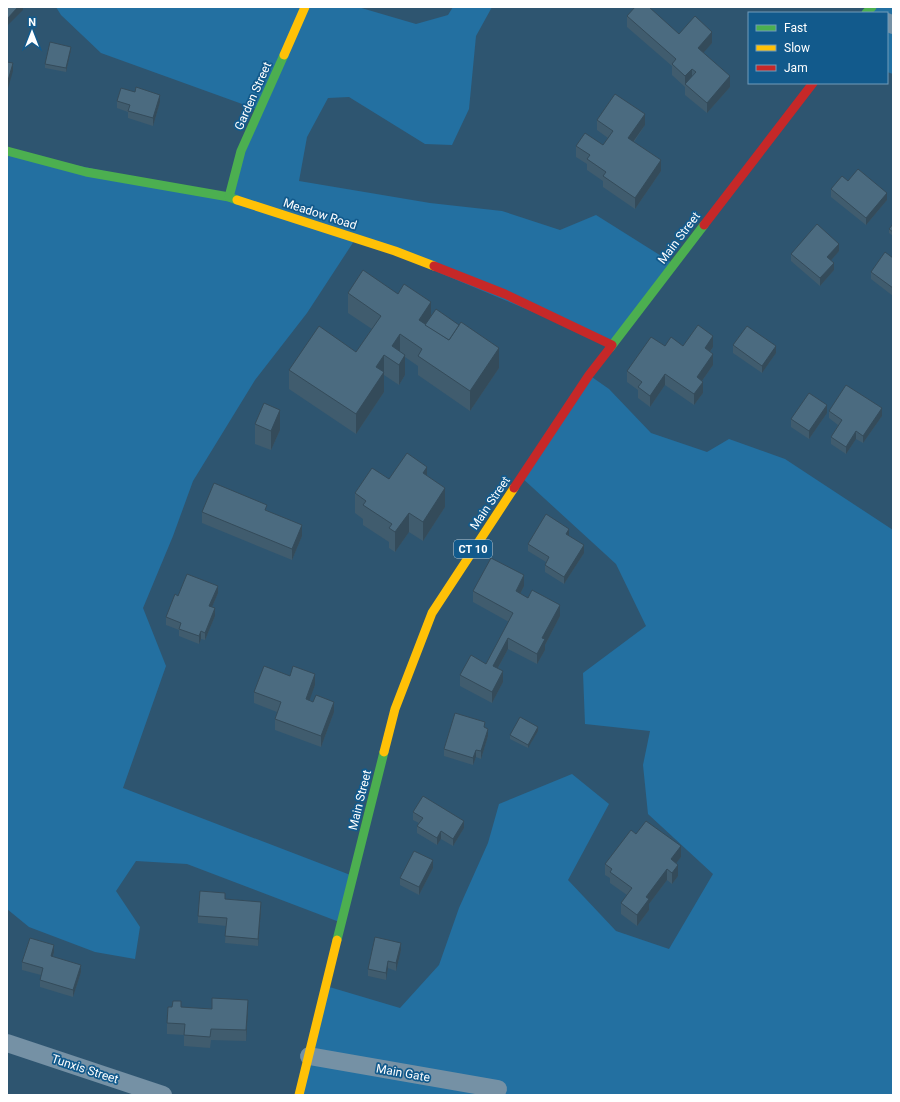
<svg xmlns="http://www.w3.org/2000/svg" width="900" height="1102" font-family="Roboto,sans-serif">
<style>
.green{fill:#2370a1}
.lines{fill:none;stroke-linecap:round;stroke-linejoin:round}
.street{stroke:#7591a5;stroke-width:18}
.fast{stroke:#4caf50;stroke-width:9}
.slow{stroke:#ffc107;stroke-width:9}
.jam{stroke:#c62828;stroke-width:9}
.wall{fill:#405c6e}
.shaded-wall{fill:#344b5a}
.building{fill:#4b6b80;stroke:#344b5a}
.labels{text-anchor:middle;stroke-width:3.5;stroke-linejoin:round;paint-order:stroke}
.shield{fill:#125a8c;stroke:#b8cedc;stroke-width:1}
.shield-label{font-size:11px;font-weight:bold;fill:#fff}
.street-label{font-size:12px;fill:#fff;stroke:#125a8c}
</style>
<rect width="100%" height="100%" fill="#2e5570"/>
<!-- green -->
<g class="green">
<path d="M56,7h302l58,17 32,-9 5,-8h39l-16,29 -7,73 -17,36 -27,-1 -76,-47 -21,1 -21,39 -8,44 131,22 72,8 58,19 36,-15 78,49 -62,81 -256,-107 -49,75 -52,67 -62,101 -20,55 -30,72 23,58 -43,122 230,88 -11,47 -155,-59 -51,-3 -20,30 24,36 -5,32 -40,-7 -66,-25 -22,-18v-758l222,46 30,-87 -158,-57 -40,-38z"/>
<path d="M872,7h21v67l-6,-2v-59h-21z"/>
<path d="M589,375l20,14 42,44 56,19 22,-13 56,20 108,71v565h-594l27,-109 74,22 39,-43 20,-57 29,-65 11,-39 73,-30 37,30 -41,76 48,51 53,18 44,-75 -65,-60 -5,-49 7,-34 -65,-7 -2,-51 63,-47 -30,-62 -95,-87z"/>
</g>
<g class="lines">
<!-- street -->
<g class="street">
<path d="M887,22l6,3"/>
<path d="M7,1043l156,52"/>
<path d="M309,1056l189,33"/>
</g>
<!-- fast -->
<g class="fast">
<path d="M866,13l6,-6"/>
<path d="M7,151l79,21 143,25 8,3"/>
<path d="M229,197l12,-46 43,-96"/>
<path d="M610,348l94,-123"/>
<path d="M337,940l47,-188"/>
</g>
<!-- slow -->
<g class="slow">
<path d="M284,55l21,-48"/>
<path d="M237,200l158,51 39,15"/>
<path d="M384,752l11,-43 37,-96 82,-125"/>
<path d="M299,1095l38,-155"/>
</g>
<!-- jam -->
<g class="jam">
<path d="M704,225l109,-142"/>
<path d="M434,266l71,28 107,51"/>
<path d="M514,488l75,-113 21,-27"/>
</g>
</g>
<!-- wall -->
<g class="wall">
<path d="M627,16l52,18 33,9 -9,10 27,34 -23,26 -22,-18v-8l-13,-12v-9l-45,-39z"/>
<path d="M71,50l-5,22 -21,-4v-4z"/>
<path d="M117,101l43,1 -7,24 -25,-8v-6l-11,-4z"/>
<path d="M597,120l48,5 -11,17 27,29 -26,38 -32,-22v-6l-16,-11v-6l-11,-7v-11l27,-1 5,-7 -11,-8z"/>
<path d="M848,181l39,19 -21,25 -35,-28v-8z"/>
<path d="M893,224v12l-4,-3v-4z"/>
<path d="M839,251l-8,9 3,10 -14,16 -29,-25v-7z"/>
<path d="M893,258v38l-22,-17v-7z"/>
<path d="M348,293l83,24 68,51 -29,43 -52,-36v-9l-13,-9v18l-6,10 -15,-10v17l-28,42 -67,-45v-19l67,-18 16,-23 -24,-16z"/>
<path d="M733,345l43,8 -14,20 -29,-20z"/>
<path d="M665,346h18l30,1 -3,5 3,13 -11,16 1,12 -9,12 -29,-20 -15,22 -12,-9v-8l-11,-8v-11z"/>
<path d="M829,411l53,5 -19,27 -7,-4 -10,15 -15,-10v-7l7,-12 -9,-7z"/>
<path d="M827,413l-18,26 -18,-12v-8z"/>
<path d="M255,424l25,6 -9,20 -16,-6z"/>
<path d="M427,476l18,31 -22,34 -14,-9 -14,20 -6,-4v-6l-26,-17v-6l-8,-6v-20l34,-14z"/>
<path d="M267,510l35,26 -10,24 -90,-37v-11z"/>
<path d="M569,536l15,17 -20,31 -19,-12v-7l1,-3 -18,-11v-7z"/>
<path d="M524,586l-4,8 40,22 -15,29v5l-8,14 -29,-15 -10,19 5,14 -11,21 -32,-17v-11l26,-11 23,-42 -36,-20v-11z"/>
<path d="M218,593l-6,14 3,9 -10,24 -4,-1 -2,5 -20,-8v-6l-13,-5v-8l12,-21z"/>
<path d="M315,685l-6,15 25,12 -13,35 -46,-17v-11l2,-7 -23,-9v-11z"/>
<path d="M538,731l-10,17 -18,-9v-4z"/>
<path d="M488,736l-7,23 -5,-2 -3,8 -29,-9v-7z"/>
<path d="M413,812l51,16 -11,18 -12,-7 -4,6 -20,-12v-7l2,-3 -6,-3z"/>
<path d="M636,834l45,23 -5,6 2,13 -6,8 -5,-4 -18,24v6l-12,16 -16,-12v-11l6,-8 -17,-12v-5l-5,-3v-11z"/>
<path d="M433,868l-14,27 -19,-10v-7z"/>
<path d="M225,899l36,11 -3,36 -33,-3 1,-17 -28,-3v-7z"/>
<path d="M401,950l-5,21 -8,-3 -2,12 -18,-4v-7z"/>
<path d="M54,952l-1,5 28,15 -8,25 -33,-10v-7l1,-5 -19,-5v-8z"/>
<path d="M181,1007l67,4 -2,30 -35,-1 -1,8 -26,-2v-11l-17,-1v-11z"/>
</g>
<!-- shaded-wall -->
<g class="shaded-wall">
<path d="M18,7h5v3l-16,16v-7z"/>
<path d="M712,32v11l-14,16v-11z"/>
<path d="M71,47v3l-5,22v-4z"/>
<path d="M13,63v8l-6,21v-8z"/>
<path d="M692,69v11l-7,4v3v-11z"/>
<path d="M730,76v11l-23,26v-10z"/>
<path d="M160,95v7l-7,24v-8z"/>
<path d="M645,114v11l-17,24v-11z"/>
<path d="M661,160v11l-26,38v-11z"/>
<path d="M887,193v7l-21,25v-7z"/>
<path d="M839,244v7l-12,14v-8z"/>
<path d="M834,263v7l-14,16v-8z"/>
<path d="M431,302v20l-4,5 -8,-7z"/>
<path d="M400,334v20l-8,-8z"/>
<path d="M713,336v11l-8,12v-11z"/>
<path d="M776,346v7l-14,20v-7z"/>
<path d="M499,348v20l-29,43v-20z"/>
<path d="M713,354v11l-16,23v-11z"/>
<path d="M384,355v37l-28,42v-20l20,-47z"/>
<path d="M405,355v20l-6,10v-20z"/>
<path d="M665,374v11l-15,22v-11z"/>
<path d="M703,382v11l-9,12v-11z"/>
<path d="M827,405v8l-18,26v-8z"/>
<path d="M882,408v8l-19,27v-7z"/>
<path d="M280,410v20l-9,20v-19z"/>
<path d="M856,431v8l-10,15v-7z"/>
<path d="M427,467v19l-4,-13z"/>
<path d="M445,488v19l-22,34v-19z"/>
<path d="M409,513v19l-14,20v-20z"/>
<path d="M302,525v11l-10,24v-11z"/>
<path d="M569,529v8l-3,-3z"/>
<path d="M584,545v8l-20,31v-7z"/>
<path d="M524,575v11l-8,16v-11z"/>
<path d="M218,586v7l-9,21v-8z"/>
<path d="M560,605v11l-15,29v5l-8,14v-10l5,-16z"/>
<path d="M215,608v8l-10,24v-7z"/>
<path d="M201,631v8l-2,5v-8z"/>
<path d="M508,638v11l-15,28v-11z"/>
<path d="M503,671v11l-11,21v-11z"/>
<path d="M315,674v11l-9,25v-11z"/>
<path d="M334,702v10l-13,35v-11z"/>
<path d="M538,727v4l-10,17v-3z"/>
<path d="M488,729v7l-7,23v-8z"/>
<path d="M476,750v7l-3,8v-7z"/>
<path d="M464,821v7l-11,18v-7z"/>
<path d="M441,831v8l-4,6v-7z"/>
<path d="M681,846v11l-10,13v-11z"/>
<path d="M433,860v8l-14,27v-8z"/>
<path d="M678,865v11l-6,8v-11z"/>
<path d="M667,869v11l-18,24v6l-12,16v-11l9,-18z"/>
<path d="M261,902v8l-3,36v-7z"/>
<path d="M401,943v7l-5,21v-8z"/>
<path d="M54,945v7l-3,12v-8z"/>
<path d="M388,961v7l-2,12v-7z"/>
<path d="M81,965v7l-8,25v-7z"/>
<path d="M248,1000v11l-2,30v-11z"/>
</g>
<!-- building -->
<g class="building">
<path d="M7,7h11l-11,12z"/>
<path d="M635,7h14l30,27 16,-18 17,16 -14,16 32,28 -23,27 -22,-19 11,-12 -4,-3 -7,7 -13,-12 4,-5 -49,-43z"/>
<path d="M50,42l21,5 -5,21 -21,-4z"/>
<path d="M7,62l6,1 -6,21z"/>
<path d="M136,87l24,8 -7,23 -25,-7 2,-6 -13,-4 4,-13 14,4z"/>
<path d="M615,94l30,20 -17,24 33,22 -26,38 -32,-22 3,-4 -19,-13 3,-4 -14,-9 9,-13 18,12 10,-14 -16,-11z"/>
<path d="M858,169l29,24 -21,25 -35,-29 11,-13 6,5z"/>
<path d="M817,224l22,20 -12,13 7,6 -14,15 -29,-24z"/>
<path d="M893,224v8l-4,-3z"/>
<path d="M885,252l8,6v30l-22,-16z"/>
<path d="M363,270l35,24 6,-10 27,18 -12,18 30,20 12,-18 38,26 -29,43 -52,-35 4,-7 -22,-15 -8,12 13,9 -6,10 -15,-10 -8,12 8,5 -28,42 -67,-44 30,-44 37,26 25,-36 -33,-23z"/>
<path d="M436,309l23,16 -10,15 -24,-15z"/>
<path d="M698,325l15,11 -8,12 8,6 -16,23 6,5 -9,12 -29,-20 -15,22 -12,-9 4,-5 -15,-11 24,-34 14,9 6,-9 12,9z"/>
<path d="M747,326l29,20 -14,20 -29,-21z"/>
<path d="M846,385l36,23 -19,28 -7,-5 -10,16 -15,-10 11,-17 -13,-9z"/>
<path d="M809,393l18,12 -18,26 -18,-12z"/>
<path d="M264,403l16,7 -9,21 -16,-7z"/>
<path d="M407,453l20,14 -4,6 22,15 -22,34 -14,-9 -14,19 -6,-4 3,-4 -29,-19 3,-4 -11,-8 17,-25 17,11z"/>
<path d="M214,483l53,22 -2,5 37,15 -10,24 -90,-37z"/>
<path d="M546,514l23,15 -3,5 18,11 -20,32 -19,-12 4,-8 -21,-13z"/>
<path d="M491,558l33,17 -8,16 12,7 4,-8 28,15 -18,33 3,1 -8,15 -29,-16 -15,28 10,5 -11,21 -32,-17 11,-20 15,9 27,-51 -40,-22z"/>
<path d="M187,574l31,12 -9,20 6,2 -10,25 -4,-2 -2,5 -20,-7 2,-6 -15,-6 9,-23 3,2z"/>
<path d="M264,666l26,10 3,-10 22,8 -9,25 7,3 3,-7 18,7 -13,34 -46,-17 6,-17 -27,-10z"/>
<path d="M455,713l30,9 -1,5 4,2 -7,22 -5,-1 -3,8 -29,-9z"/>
<path d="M520,717l18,10 -10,18 -18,-10z"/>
<path d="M423,796l41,25 -11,18 -12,-8 -4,7 -20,-12 6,-8 -10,-6z"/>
<path d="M646,821l35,25 -10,13 7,6 -6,8 -5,-4 -21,28 3,2 -12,16 -16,-12 11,-15 -22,-16 2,-3 -7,-5 26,-34 5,4z"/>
<path d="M414,851l19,9 -14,27 -19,-9z"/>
<path d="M200,891l25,2v6l36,3 -3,37 -33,-3 2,-18 -29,-2z"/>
<path d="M375,937l26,6 -5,20 -8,-2 -2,12 -18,-4z"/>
<path d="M30,938l24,7 -3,11 30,9 -8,25 -33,-10 3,-12 -21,-6z"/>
<path d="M212,998l36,2 -2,30 -35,-1 -1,8 -26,-2 1,-11 -18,-1 1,-16h4l1,-6h8v6l31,2z"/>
</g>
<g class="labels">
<!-- shield labels -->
<rect class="shield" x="454" y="540" width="38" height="18" rx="3"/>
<g class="shield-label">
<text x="473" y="553">CT 10</text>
</g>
<!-- street labels -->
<g class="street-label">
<text transform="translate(253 96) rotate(-66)" y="4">Garden Street</text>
<text transform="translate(320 214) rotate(18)" y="4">Meadow Road</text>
<text transform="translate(679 238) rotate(-53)" y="4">Main Street</text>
<text transform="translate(490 503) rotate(-56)" y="4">Main Street</text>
<text transform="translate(360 800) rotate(-76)" y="4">Main Street</text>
<text transform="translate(85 1069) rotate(18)" y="4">Tunxis Street</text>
<text transform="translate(403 1073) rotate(10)" y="4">Main Gate</text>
</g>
</g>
<!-- border -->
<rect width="900" height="1102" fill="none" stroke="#ffffff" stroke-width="16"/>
<!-- legend -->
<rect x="748" y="12" width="140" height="72" fill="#125a8c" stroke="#719cba"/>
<rect x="756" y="25" width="20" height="6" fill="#4caf50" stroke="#719cba"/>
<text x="784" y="32" font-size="12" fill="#ffffff">Fast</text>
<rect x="756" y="45" width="20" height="6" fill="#ffc107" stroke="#719cba"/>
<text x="784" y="52" font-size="12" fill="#ffffff">Slow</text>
<rect x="756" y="65" width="20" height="6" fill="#c62828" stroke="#719cba"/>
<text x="784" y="72" font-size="12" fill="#ffffff">Jam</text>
<!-- north arrow -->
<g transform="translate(32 32)" stroke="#125a8c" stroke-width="3" paint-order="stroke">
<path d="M0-3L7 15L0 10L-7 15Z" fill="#ffffff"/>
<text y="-6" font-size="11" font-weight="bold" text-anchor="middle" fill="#ffffff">N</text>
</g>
</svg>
